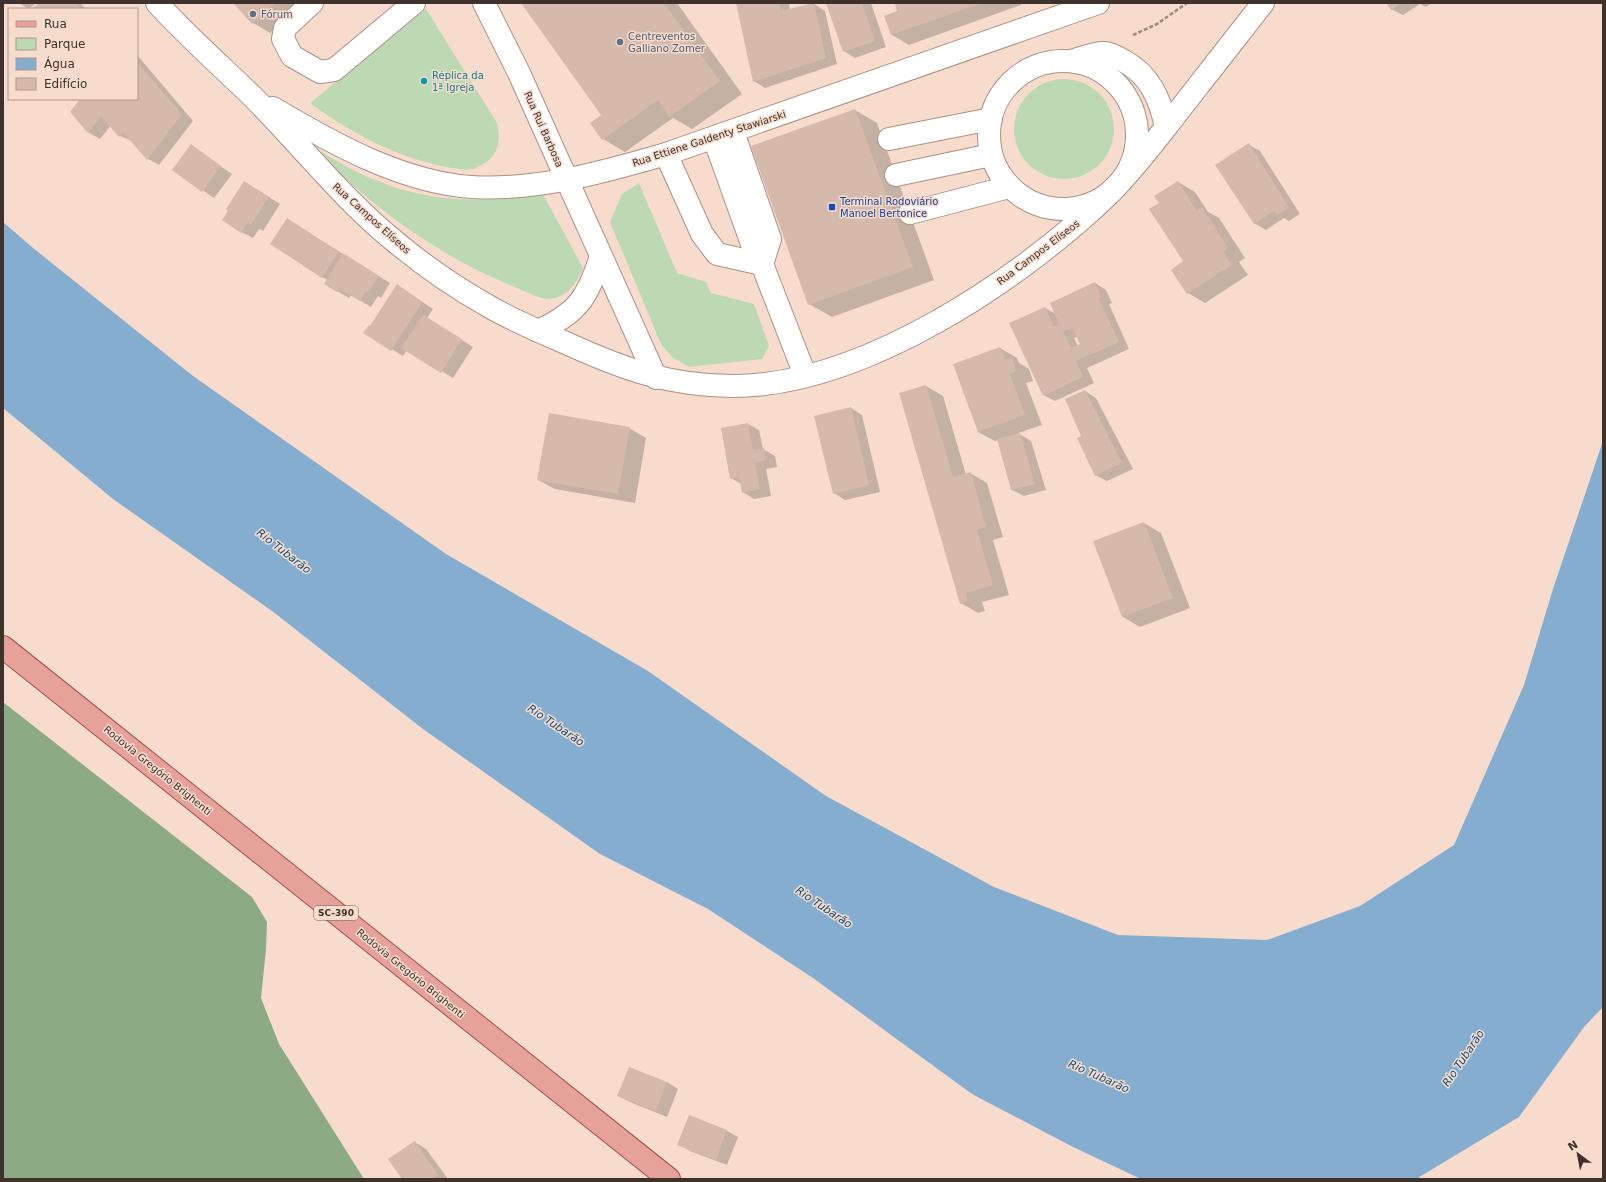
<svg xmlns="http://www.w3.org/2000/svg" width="1606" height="1182" font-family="'DejaVu Sans',sans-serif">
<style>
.green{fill:#bcd9b4}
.forest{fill:#8cab84}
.water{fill:#85adcf}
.shadow{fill:#0003;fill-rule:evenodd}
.building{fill:#d5baac;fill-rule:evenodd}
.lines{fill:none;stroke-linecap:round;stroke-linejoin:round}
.minor-casing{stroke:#ac9284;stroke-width:24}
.major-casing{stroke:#a05149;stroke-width:24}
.path{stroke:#9d8a7f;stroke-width:2.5;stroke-dasharray:4 2;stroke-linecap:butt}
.minor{stroke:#fff;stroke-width:22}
.major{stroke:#e6a19b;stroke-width:22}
.service-dot{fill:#5c6f8a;stroke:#f7dccd;stroke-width:1.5}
.culture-dot{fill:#0f9aa8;stroke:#f7dccd;stroke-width:1.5}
.transit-dot{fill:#1a4fb4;stroke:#f7dccd;stroke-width:1.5}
.labels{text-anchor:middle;stroke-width:3;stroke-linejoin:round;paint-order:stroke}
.shield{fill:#f7dccd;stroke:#75655c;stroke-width:1}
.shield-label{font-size:9px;font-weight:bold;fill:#3d322c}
.service-label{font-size:10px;fill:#4e5e75;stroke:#f7dccd;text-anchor:start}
.culture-label{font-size:10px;fill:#0d838f;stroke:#f7dccd;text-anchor:start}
.street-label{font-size:10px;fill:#3d322c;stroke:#f7dccd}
.transit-label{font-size:10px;fill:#164399;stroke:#f7dccd;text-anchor:start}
.water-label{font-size:11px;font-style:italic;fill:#0a4c78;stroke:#f7dccd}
</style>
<rect width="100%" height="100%" fill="#f7dccd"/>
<!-- green -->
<g class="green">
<path d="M426,9l71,114c3,13 3,28 -8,37 -5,4 -10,7 -16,9 -10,2 -21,-1 -31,-3 -49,-10 -92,-34 -132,-63z"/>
<circle cx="1064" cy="129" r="50"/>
<path d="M309,144c77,51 137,64 229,51l6,1 39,72c-6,16 -18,32 -37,31 -9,-1 -25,-10 -34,-13 -80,-33 -143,-82 -203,-142z"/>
<path d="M639,183l38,90 29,9 5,11 43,11 15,42 -7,13 -73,8 -16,-9 -12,-14 -51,-122 12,-28z"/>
</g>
<!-- forest -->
<path class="forest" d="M3,702l249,195 15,25 -1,27 -5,49 18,46 85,135h-361z"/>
<!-- water -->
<path class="water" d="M3,222l30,26 160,128 253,178 202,117 178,125 168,91 124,48 149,5 93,-34 94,-61 70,-160 29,-96 50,-148v566l-19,20 -65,90 -103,62h-275l-68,-32 -101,-53 -159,-116 -105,-69 -108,-55 -177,-125 -151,-118 -159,-112 -110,-91z"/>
<!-- shadow -->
<g class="shadow">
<path d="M19,3h17l-7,6z"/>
<path d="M40,3h40l6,6h-52z"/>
<path d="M234,3h69l-33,30 -17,-10z"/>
<path d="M522,3h155l65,91 -50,35 -19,-11 -48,34 -22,-13 -1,-24z"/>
<path d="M737,3h52l1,7 24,-6 11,7 12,53 -72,24 -11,-7z"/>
<path d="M827,3h44l15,44 -31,11 -11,-7z"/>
<path d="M896,3h125v2l-112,40 -17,-10 -7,-19 14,-5z"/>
<path d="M1388,3h44l-6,4 -6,-3 -17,11 -12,-6z"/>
<path d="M137,55l56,66 -34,44 -11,-6 -16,-18 -12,-5 -9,-11 -11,14 -12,-7 -6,-33h55z"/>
<path d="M855,110l22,13 57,157 -102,37 -23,-13z"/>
<path d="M1249,145l11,6 40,63 -11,7 -5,-3 -18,12 -12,-7z"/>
<path d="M191,146l41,28 -18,24 -40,-28z"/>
<path d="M1178,182l17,10 13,20 11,6 26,40 -6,4 9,13 -43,28 -17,-10 -4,-31 -24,-58z"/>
<path d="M256,189l24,15 -17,27 -4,-2 -6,9 -12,-6z"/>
<path d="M298,226l92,57 -9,15 -3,-2 -7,11 -20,-12 -2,3 -24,-14 3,-4 -6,-3z"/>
<path d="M1095,283l11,7 6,13 -3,1 20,45 -42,19 7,15 -39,18 -12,-6 2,-87 11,6zM1077,336l4,9 -3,1 -4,-8z"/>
<path d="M397,285l36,24 -6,9 46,29 -20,31 -46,-28 -4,6 -38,-23 6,-6z"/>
<path d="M1000,348l17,10 2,5 10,6 4,12 -7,2 16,42 -24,8 13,8 15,49 -22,6 -12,-6 -14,-50 -3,1 -17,-9z"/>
<path d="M926,386l17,10 23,79 4,-2 17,10 16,54 -10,3 16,55 -27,7 3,9 -7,2 -17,-10z"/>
<path d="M1085,391l11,7 37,71 -26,12 -12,-6 -12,-39z"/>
<path d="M851,408l11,7 18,77 -35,8 -11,-7z"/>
<path d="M748,424l11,6 4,19 12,7 2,11 -11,2 5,27 -17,3 -11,-7 -2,-8 -10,-6z"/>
<path d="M629,428l17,10 -11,65 -80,-14 -17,-9z"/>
<path d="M1144,523l17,10 29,75 -50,19 -17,-10 -29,-75z"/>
<path d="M667,1082l11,7 -11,28 -37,-15 -12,-6z"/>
<path d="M690,1117l37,14 11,6 -11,28 -37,-14 -11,-7z"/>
<path d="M415,1142l11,7 22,30h-44z"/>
</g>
<!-- building -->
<g class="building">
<path d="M39,3h37l4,4 -2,2h-46z"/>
<path d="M233,3h43l-24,21z"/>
<path d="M521,3h143l56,78 -51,36 -11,-17 -56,40 -12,-17 11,-8z"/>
<path d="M736,3h43l2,8 33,-8 12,55 -73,24z"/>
<path d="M826,3h36l13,38 -32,11z"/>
<path d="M895,3h87l-91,32 -7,-19 13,-5z"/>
<path d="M1386,3h15l-10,7z"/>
<path d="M137,62l45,52 -35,46 -24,-28 -4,5 -18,-21 -13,17 -18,-21 10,-13h57z"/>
<path d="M855,109l58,158 -105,38 -57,-159z"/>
<path d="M1249,143l40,65 -12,7 -3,-4 -20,13 -39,-59z"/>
<path d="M191,144l30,22 -19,26 -30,-22z"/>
<path d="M244,181l25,16 -18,28 -4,-2 -6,10 -19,-13 6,-9 -2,-2z"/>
<path d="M1178,181l19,30 5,-4 26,41 -5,4 9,13 -45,29 -16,-24 12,-9 -34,-52 10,-6 -5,-7z"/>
<path d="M287,218l52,34 -17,26 -52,-34z"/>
<path d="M343,253l36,23 -10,16 -3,-1 -6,10 -21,-12 -2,3 -13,-8z"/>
<path d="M1095,282l6,15 -3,1 21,44 -43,19 7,16 -40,19 -34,-73 36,-16 9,20 5,-3 -9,-21zM1072,328l8,16 -9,4 -8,-17z"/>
<path d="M397,284l25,18 -31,49 -28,-18 6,-8 1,1z"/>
<path d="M423,315l39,24 -21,34 -40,-25z"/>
<path d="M1000,347l5,13 7,-2 4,13 -6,3 15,41 -47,17 -25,-68z"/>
<path d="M926,385l27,92 18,-5 15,55 -9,3 16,55 -27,8 2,8 -8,3 -61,-211z"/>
<path d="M1085,390l37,73 -27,13 -18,-38 4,-2 -16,-37z"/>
<path d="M851,407l18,78 -36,9 -19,-78z"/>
<path d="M549,413l81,14 -12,67 -81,-14z"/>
<path d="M748,423l5,27 11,-2 2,12 -11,3 5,26 -18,4 -3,-16 -9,2 -9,-51z"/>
<path d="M1020,433l15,51 -24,6 -14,-51z"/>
<path d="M1144,522l29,76 -51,19 -29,-76z"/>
<path d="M629,1067l38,15 -11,29 -39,-15z"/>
<path d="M689,1115l38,15 -11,30 -39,-15z"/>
<path d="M415,1141l23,34 -6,4h-30l-14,-20z"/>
</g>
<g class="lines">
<!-- minor casing -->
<g class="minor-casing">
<g id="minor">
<path d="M157,3c30,33 63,62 95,93 49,49 92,105 146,148 29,24 60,45 92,63 24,14 51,25 76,36 57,26 104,43 167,43 129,0 287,-106 377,-193 25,-25 46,-53 67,-80 29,-37 57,-73 86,-110"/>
<path d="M312,3l-27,25 -2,11 9,17 28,16 14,-2 80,-67"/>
<path d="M484,3l35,70 137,305"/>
<path d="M1071,61c9,-2 25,-9 33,-8 7,0 15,5 20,8 26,14 36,38 42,66"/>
<circle cx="1063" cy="135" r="74"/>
<path d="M273,108c59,35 128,74 198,79 66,4 133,-15 195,-33l432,-151"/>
<path d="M733,132l37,107 -8,25"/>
<path d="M714,138l38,106 10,20 43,111"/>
<path d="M889,139l102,-20"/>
<path d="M666,154l36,80 15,20 45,10"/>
<path d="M896,175l95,-20"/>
<path d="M910,213l99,-26"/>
<path d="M538,331c40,-18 50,-34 63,-75"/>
</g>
</g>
<!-- major casing -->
<g class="major-casing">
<path id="major" d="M3,647l666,532"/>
</g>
<!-- path -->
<path class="path" d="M1133,35l24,-11 30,-21"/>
<!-- minor -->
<use href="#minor" class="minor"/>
<!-- major -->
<use href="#major" class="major"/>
</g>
<!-- markers -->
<g class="service-dot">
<circle cx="253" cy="14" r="4"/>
<circle cx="620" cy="42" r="4"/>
</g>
<circle class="culture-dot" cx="424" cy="81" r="4"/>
<rect class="transit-dot" x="828" y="203" width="8" height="8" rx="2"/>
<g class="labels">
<!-- shield labels -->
<rect class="shield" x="314" y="906" width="44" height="14" rx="3"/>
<g class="shield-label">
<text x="336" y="916">SC-390</text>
</g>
<!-- service labels -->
<g class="service-label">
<text x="261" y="18">Fórum</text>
<text x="628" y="40">Centreventos<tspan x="628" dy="12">Galliano Zomer</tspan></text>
</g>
<!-- culture labels -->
<g class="culture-label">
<text x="432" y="79">Réplica da<tspan x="432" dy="12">1ª Igreja</tspan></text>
</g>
<!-- street labels -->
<g class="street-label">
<text transform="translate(544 129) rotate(66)" y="4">Rua Rui Barbosa</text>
<text transform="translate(709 138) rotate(-18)" y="4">Rua Ettiene Galdenty Stawiarski</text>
<text transform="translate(372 218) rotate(42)" y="4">Rua Campos Elíseos</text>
<text transform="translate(1038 252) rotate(-37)" y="4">Rua Campos Elíseos</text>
<text transform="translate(158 770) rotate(39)" y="4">Rodovia Gregório Brighenti</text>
<text transform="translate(411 973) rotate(39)" y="4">Rodovia Gregório Brighenti</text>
</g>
<!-- transit labels -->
<g class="transit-label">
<text x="840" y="205">Terminal Rodoviário<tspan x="840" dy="12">Manoel Bertonice</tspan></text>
</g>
<!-- water labels -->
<g class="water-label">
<text transform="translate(284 551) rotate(38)" y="4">Rio Tubarão</text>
<text transform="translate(556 725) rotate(34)" y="4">Rio Tubarão</text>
<text transform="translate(824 907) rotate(34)" y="4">Rio Tubarão</text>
<text transform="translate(1463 1058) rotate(-56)" y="4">Rio Tubarão</text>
<text transform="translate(1099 1076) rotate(24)" y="4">Rio Tubarão</text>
</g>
</g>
<!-- border -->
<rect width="1606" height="1182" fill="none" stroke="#3d322c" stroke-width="8"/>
<!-- legend -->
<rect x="8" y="8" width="130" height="92" fill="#f7dccd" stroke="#ad988d"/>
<rect x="16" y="21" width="20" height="6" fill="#e6a19b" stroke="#ad988d"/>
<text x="44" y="28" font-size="12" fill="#3d322c">Rua</text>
<rect x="16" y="38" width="20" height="12" fill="#bcd9b4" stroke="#ad988d"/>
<text x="44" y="48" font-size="12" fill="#3d322c">Parque</text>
<rect x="16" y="58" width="20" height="12" fill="#85adcf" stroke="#ad988d"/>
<text x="44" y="68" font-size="12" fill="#3d322c">Água</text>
<rect x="16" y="78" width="20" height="12" fill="#d5baac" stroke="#ad988d"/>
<text x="44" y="88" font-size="12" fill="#3d322c">Edifício</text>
<!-- north arrow -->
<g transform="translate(1578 1154) rotate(328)" stroke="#f7dccd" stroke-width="3" paint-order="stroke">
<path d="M0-3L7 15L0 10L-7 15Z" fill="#3d322c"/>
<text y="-6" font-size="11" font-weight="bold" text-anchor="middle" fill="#3d322c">N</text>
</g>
</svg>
